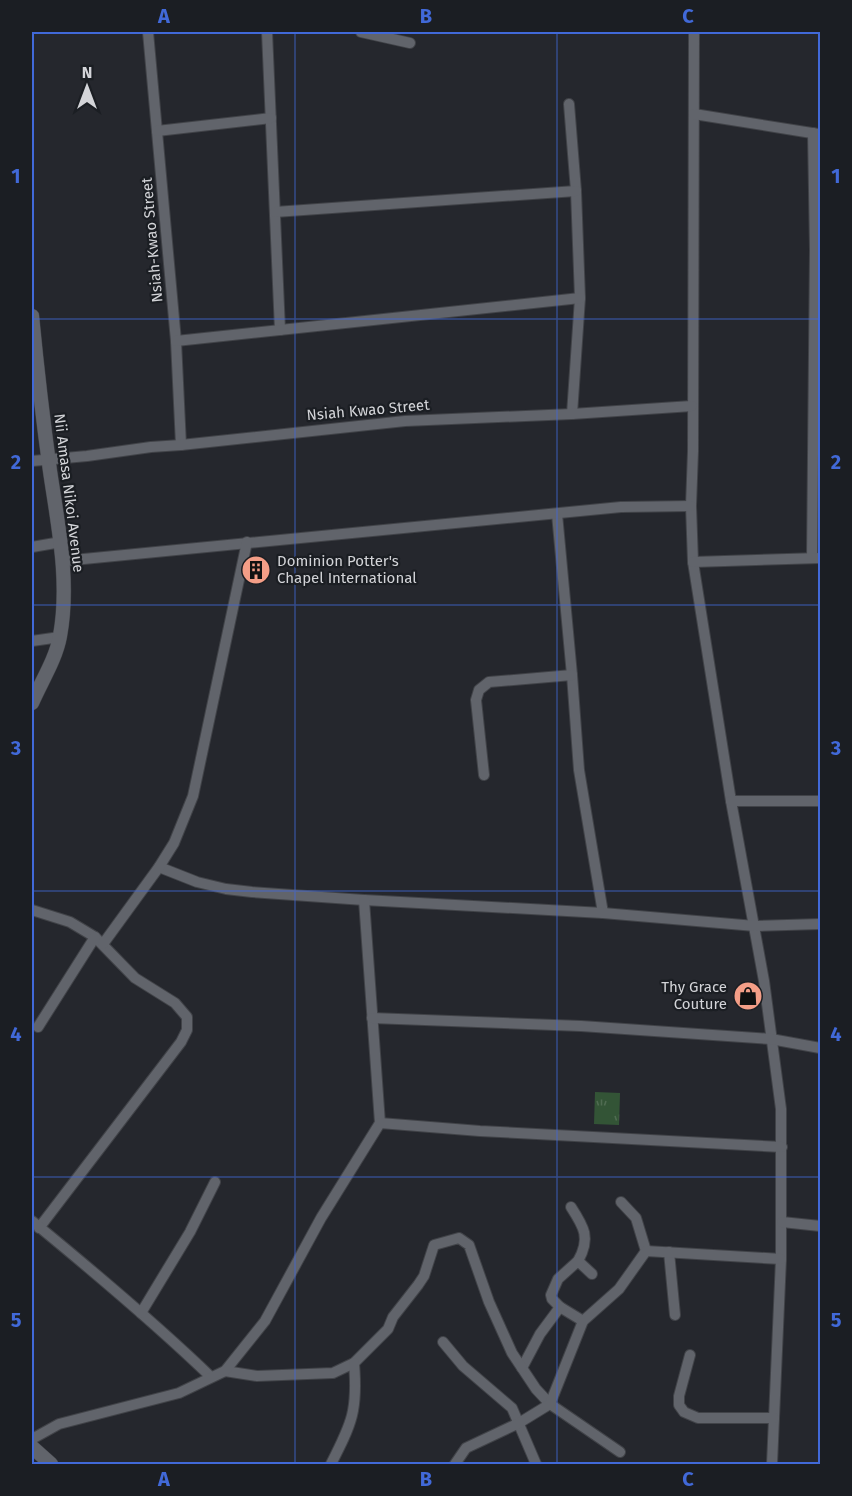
<svg xmlns="http://www.w3.org/2000/svg" width="852" height="1496" font-family="'Fira Sans',sans-serif">
<style>
.grass{fill:url(#grass-tufts)}
.lines{fill:none;stroke-linecap:round;stroke-linejoin:round}
.street-casing{stroke:#414348;stroke-width:12}
.secondary-casing{stroke:#414348;stroke-width:15}
.street{stroke:#61646b;stroke-width:10}
.secondary{stroke:#61646b;stroke-width:14}
.grid{fill:none;stroke:#4169d8;stroke-width:1.5;stroke-opacity:0.55}
.labels{text-anchor:middle;stroke-width:4.5;stroke-linejoin:round;paint-order:stroke}
.street-label{font-size:15px;fill:#d3d4d8;stroke:#1b1e23}
.poi-label{font-size:15px;fill:#d3d4d8;stroke:#1b1e23;text-anchor:start}
.neatline{fill:none;stroke:#4169d8;stroke-width:2}
.grid-label{font-size:20px;text-anchor:middle;font-weight:bold;fill:#4169d8}
</style>
<defs>
<pattern id="grass-tufts" width="24" height="20" patternUnits="userSpaceOnUse" patternTransform="scale(1.5)"><rect width="24" height="20" fill="#335436"/><path d="M3 7l-1-3M5 7V3M7 7l1-3M15 17l-1-3M17 17v-4M19 17l1-3" fill="none" stroke="#506c52"/></pattern>
</defs>
<rect width="100%" height="100%" fill="#25272d"/>
<!-- grass -->
<path class="grass" d="M595,1092l25,1 -1,32 -25,-1z"/>
<g class="lines">
<!-- street casing -->
<g class="street-casing">
<g id="street">
<path d="M148,32l28,309 5,104"/>
<path d="M267,32l13,298"/>
<path d="M361,32l49,11"/>
<path d="M694,32l-1,419 -2,55 2,56 38,239 33,180 17,128v150l-9,205"/>
<path d="M569,104l7,87 4,107 -8,116"/>
<path d="M694,114l124,20"/>
<path d="M157,131l114,-13"/>
<path d="M275,212l301,-21"/>
<path d="M176,341l404,-43"/>
<path d="M32,461l55,-5 64,-9 30,-2 224,-24 167,-7 120,-8"/>
<path d="M557,514l15,161 7,95 24,143"/>
<path d="M32,547l29,-5"/>
<path d="M812,558l3,-308 -2,-117"/>
<path d="M63,561l558,-54 70,-1"/>
<path d="M693,562l127,-4"/>
<path d="M32,641l28,-4"/>
<path d="M484,775l-8,-75 3,-10 10,-8 83,-7"/>
<path d="M731,801h89"/>
<path d="M159,867l38,15 29,7 26,3 112,8 239,13 152,13 65,-2"/>
<path d="M364,900l16,223"/>
<path d="M32,910l38,12 25,15 40,41 40,25 12,14v13l-6,12 -142,186"/>
<path d="M103,944l56,-77 15,-24 19,-47 54,-254"/>
<path d="M372,1018l209,8 190,13 49,9"/>
<path d="M38,1027l57,-90"/>
<path d="M621,1202l15,16 10,33"/>
<path d="M571,1207c13,20 20,31 7,54"/>
<path d="M32,1221c61,50 122,101 179,156"/>
<path d="M782,1222l38,4"/>
<path d="M669,1252l6,63"/>
<path d="M592,1274l-14,-13 -20,18 -7,16 1,4 8,8 -20,27 -18,34 14,21 14,15 70,48"/>
<path d="M560,1307l23,14"/>
<path d="M141,1313l49,-81 25,-50"/>
<path d="M443,1342l20,24 49,42 24,56"/>
<path d="M690,1355l-11,41v9l5,7 14,6h76"/>
<path d="M225,1371l32,5 76,-3 21,-10 34,-34 5,-12 25,-32 6,-9 10,-31 25,-7 10,7 20,57 23,51 10,15"/>
<path d="M32,1439l27,-15 120,-31 46,-22 40,-50 56,-103 59,-95 100,8 302,16"/>
<path d="M331,1464c21,-41 27,-54 23,-101"/>
<path d="M455,1464l11,-16 53,-25 31,-19 33,-83 36,-32 27,-38 135,8"/>
</g>
</g>
<!-- secondary casing -->
<g class="secondary-casing">
<g id="secondary">
<path d="M32,316c5,52 11,104 18,155 8,55 20,110 10,165 -4,23 -19,46 -28,67"/>
<path d="M32,1447l19,17"/>
</g>
</g>
<!-- street -->
<use href="#street" class="street"/>
<!-- secondary -->
<use href="#secondary" class="secondary"/>
</g>
<!-- grid -->
<path class="grid" d="M295,32v1432M557,32v1432M32,319h788M32,605h788M32,891h788M32,1177h788"/>
<!-- icons -->
<defs>
<g id="building-disc" transform="scale(1.5)"><circle r="9.5" fill="#f49e87" stroke="#1b1e23"/><path d="M-4-6H4V6H1V3H-1V6H-4ZM-2.5-4.3h1.7v1.8h-1.7ZM.8-4.3h1.7v1.8H.8ZM-2.5-1h1.7V.8h-1.7ZM.8-1h1.7V.8H.8Z" fill="#111"/></g>
<g id="shop-disc" transform="scale(1.5)"><circle r="9.5" fill="#f49e87" stroke="#1b1e23"/><path d="M-5-2.5h2.3a2.7 3.5 0 0 1 5.4 0H5L5.5 6h-11ZM-1.5-2.5h3a1.5 2.3 0 0 0-3 0Z" fill="#111"/></g>
</defs>
<g fill-rule="evenodd">
<use href="#building-disc" x="256" y="570"/>
<use href="#shop-disc" x="748" y="996"/>
</g>
<g class="labels">
<!-- street labels -->
<g class="street-label">
<text transform="translate(152 240) rotate(-95)" y="5">Nsiah-Kwao Street</text>
<text transform="translate(368 410) rotate(-5)" y="5">Nsiah Kwao Street</text>
<text transform="translate(69 493) rotate(83)" y="5">Nii Amasa Nikoi Avenue</text>
</g>
<!-- poi labels -->
<g class="poi-label">
<text x="277" y="566">Dominion Potter's<tspan x="277" dy="17">Chapel International</tspan></text>
<text x="727" y="992" text-anchor="end">Thy Grace<tspan x="727" dy="17">Couture</tspan></text>
</g>
</g>
<!-- border -->
<rect width="852" height="1496" fill="none" stroke="#1b1e23" stroke-width="66"/>
<!-- north arrow -->
<g transform="translate(87 87)" stroke="#1b1e23" stroke-width="4.5" paint-order="stroke">
<path d="M0-4.5L10 22L0 15L-10 22Z" fill="#d3d4d8"/>
<text y="-9" font-size="16" font-weight="bold" text-anchor="middle" fill="#d3d4d8">N</text>
</g>
<rect x="33" y="33" width="786" height="1430" class="neatline"/>
<g class="grid-label">
<text x="164" y="23">A</text>
<text x="426" y="23">B</text>
<text x="688" y="23">C</text>
<text x="16" y="183">1</text>
<text x="836" y="183">1</text>
<text x="16" y="469">2</text>
<text x="836" y="469">2</text>
<text x="16" y="755">3</text>
<text x="836" y="755">3</text>
<text x="16" y="1041">4</text>
<text x="836" y="1041">4</text>
<text x="16" y="1327">5</text>
<text x="836" y="1327">5</text>
<text x="164" y="1486">A</text>
<text x="426" y="1486">B</text>
<text x="688" y="1486">C</text>
</g>
</svg>
